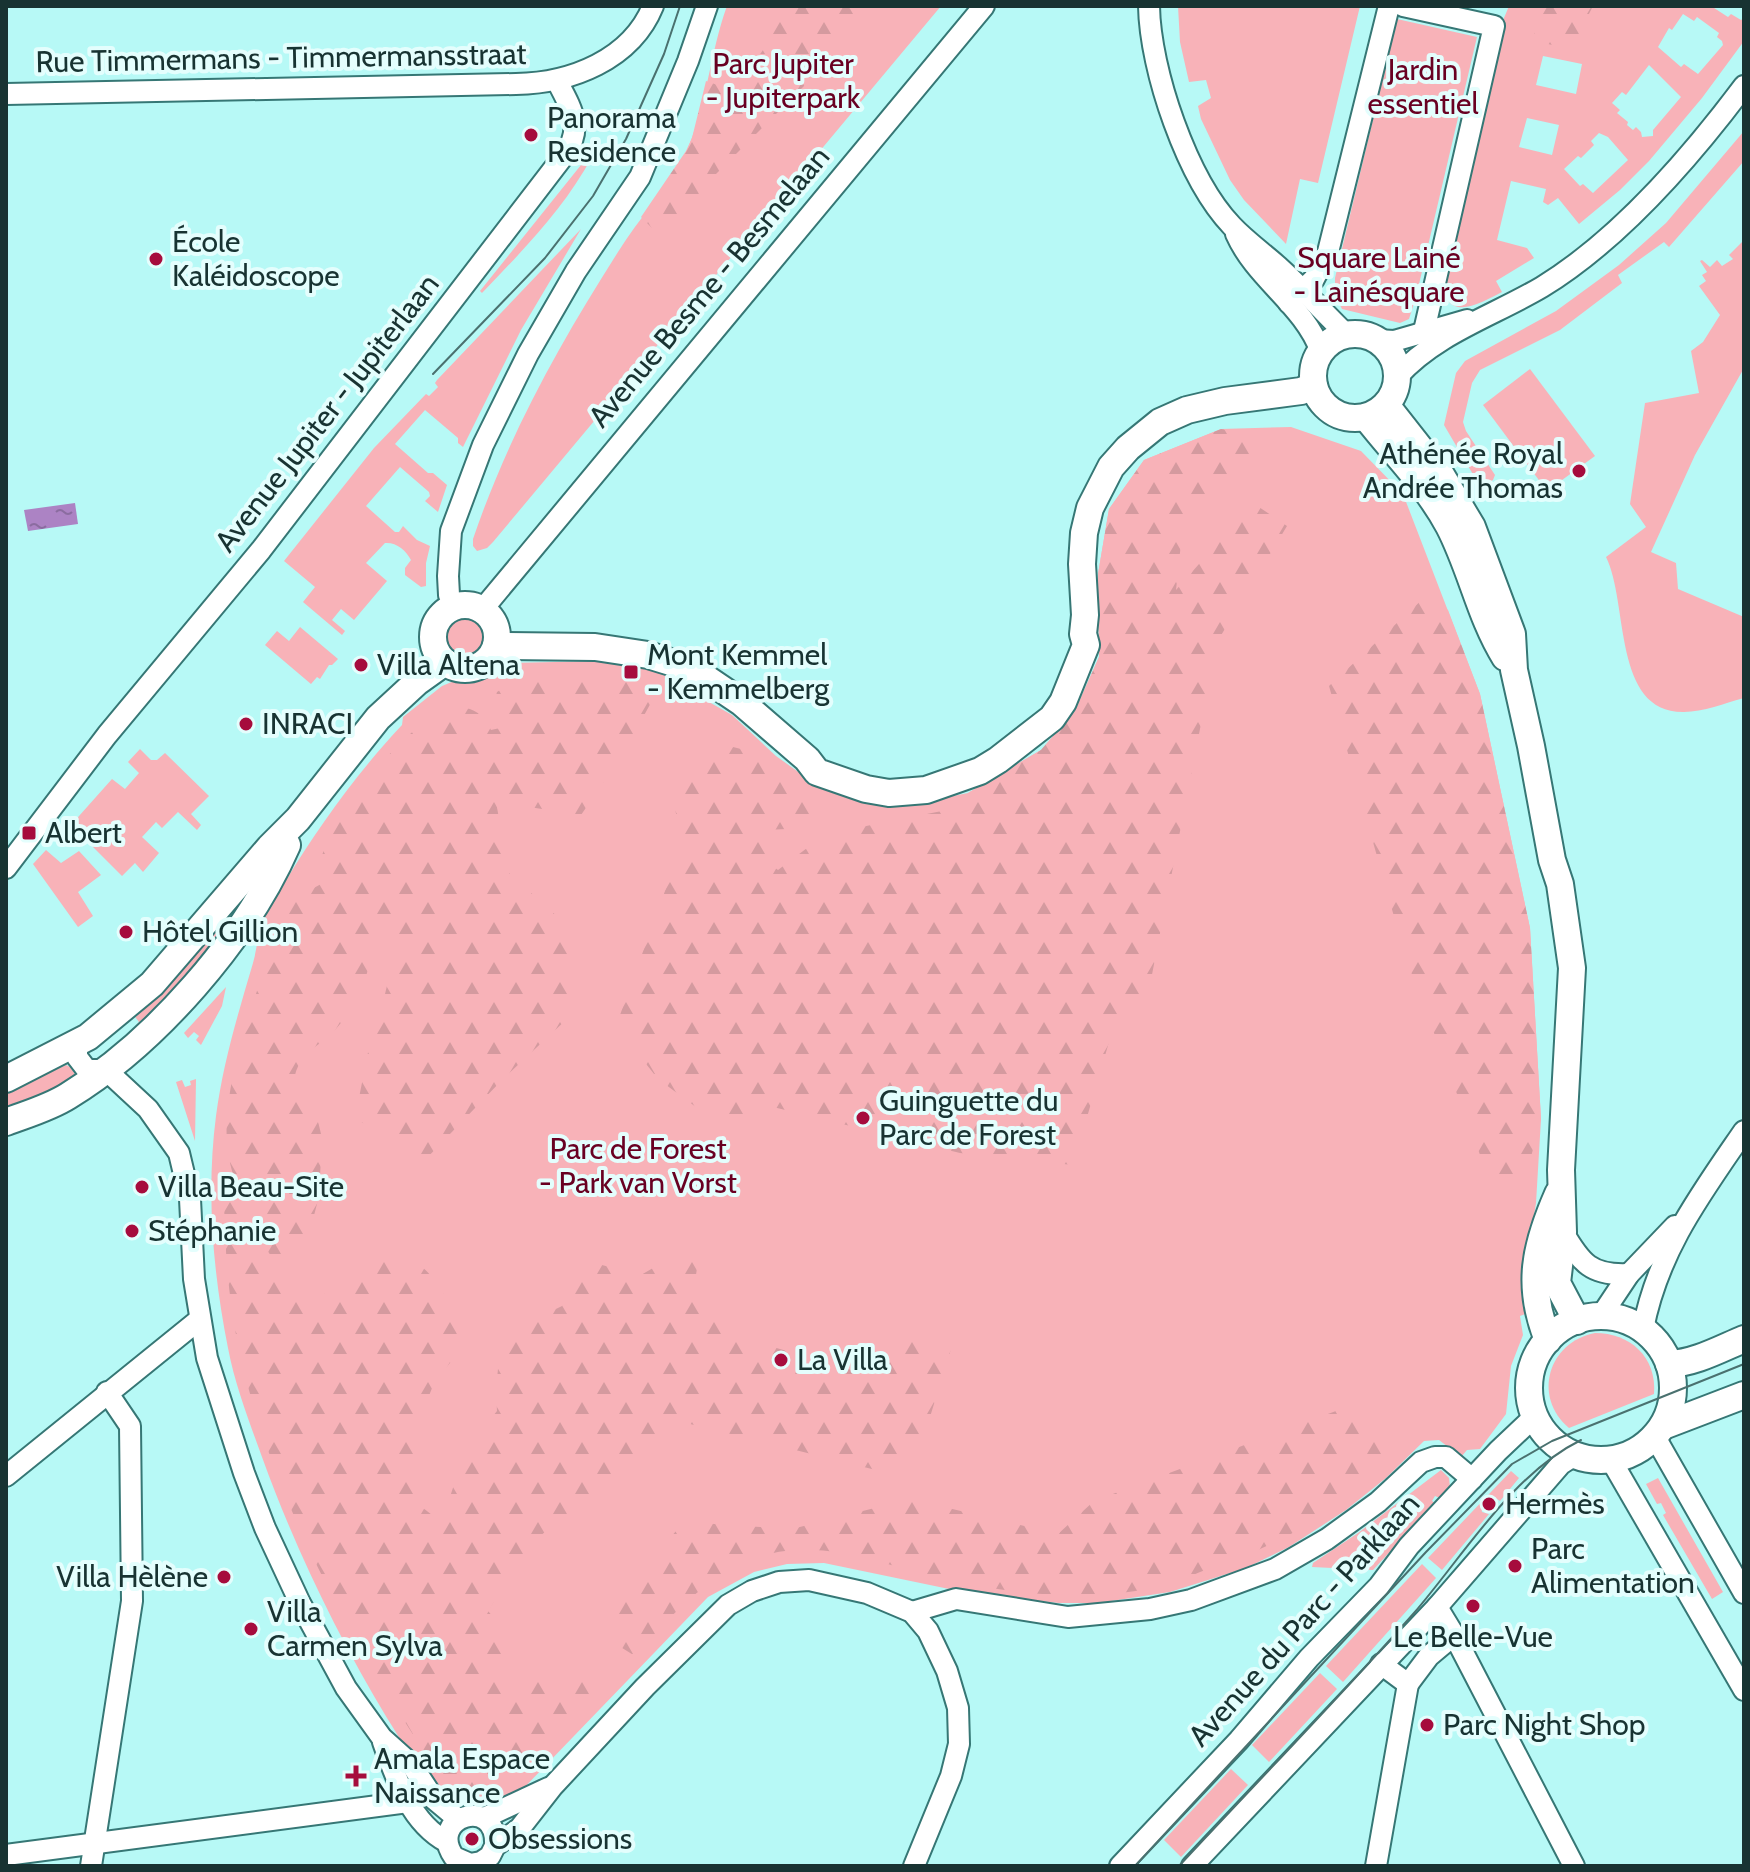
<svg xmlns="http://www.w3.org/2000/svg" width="1750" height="1872" font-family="Cabin,sans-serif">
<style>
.green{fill:#f8b2b8;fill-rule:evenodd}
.forest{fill:url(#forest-firs)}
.water{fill:url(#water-ripples)}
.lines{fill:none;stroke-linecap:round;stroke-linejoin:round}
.minor-casing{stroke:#367775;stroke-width:24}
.major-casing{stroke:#367775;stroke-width:30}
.minor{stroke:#fff;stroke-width:20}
.major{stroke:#fff;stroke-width:26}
.tram{stroke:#4a716f;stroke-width:2}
.poi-dot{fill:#a60c3d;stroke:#e4fefd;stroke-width:3}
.labels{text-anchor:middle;stroke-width:8;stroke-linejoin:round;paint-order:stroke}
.street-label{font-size:30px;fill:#183332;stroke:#e4fefd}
.park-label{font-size:30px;fill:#690022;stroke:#e4fefd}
.poi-label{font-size:30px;fill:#183332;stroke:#e4fefd;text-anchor:start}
</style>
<defs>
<pattern id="forest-firs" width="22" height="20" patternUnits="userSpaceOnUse" patternTransform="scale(2)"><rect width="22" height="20" fill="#f8b2b8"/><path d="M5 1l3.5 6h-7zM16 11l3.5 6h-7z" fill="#d49a9f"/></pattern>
<pattern id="water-ripples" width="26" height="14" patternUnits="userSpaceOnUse" patternTransform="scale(2)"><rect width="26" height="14" fill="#ac83c4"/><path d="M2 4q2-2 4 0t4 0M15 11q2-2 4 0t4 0" fill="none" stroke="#8b6ca0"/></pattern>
</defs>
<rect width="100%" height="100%" fill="#b7f9f6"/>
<!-- green -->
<g class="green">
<path d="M727,6h214l-448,536 -6,6 -10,3 -4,-5v-7c35,-103 87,-196 145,-287 21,-34 50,-64 68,-100 20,-42 24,-100 41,-146z"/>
<path d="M1178,6h182l-42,177 -18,-4 -14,65 -42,-44 -14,-20 -29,-61 -3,-13 13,-8 -5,-18 -17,2 -9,-40z"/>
<path d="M1509,6h202l17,11 3,-3 10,6 3,-2v23l-42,57 -53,63 -29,29 -41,34 -21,-26 -10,7 -5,-3 3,-13 -35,-8 -14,59 30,8 7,10 -38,23 6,11c-22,11 -55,32 -60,-9l62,-265zM1683,14l11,7 3,-4 22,16 -2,4 5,4 1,4 -25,29 -14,-10 -3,3 -23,-20 11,-19 3,2zM1543,56l39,8 -6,30 -40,-9zM1649,65l32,32 -28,33v6l-11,1 -1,-5 -5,-5 -3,3 -6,-5 1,-3 -11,-9 3,-3 -8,-7 10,-11 4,3zM1527,118l32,7 -7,30 -33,-8zM1599,133l9,4 20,23 -35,33 -10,-9 -3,2 -16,-17 14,-13 3,2 13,-13 -3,-4z"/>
<path d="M1397,19l80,18 -61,260 -7,22 -9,4 -58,-14 -7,-14v-17z"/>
<path d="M1744,131v30l-75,86 -5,-5 -46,33 4,8 -62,47 -80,40 -8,13 -9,39 3,9 29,44 -2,5 -12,8 -37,-63 12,-52 9,-12 91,-50 63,-46 47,-42z"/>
<path d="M589,155l3,2c-29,53 -69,93 -110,136l-2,-2z"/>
<path d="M581,229l-60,101 -58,117 -5,-4v-5l-33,-28 -30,34 33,29h5l14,12 -9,27 -13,-11 5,-5 -1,-4 -29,-25 -34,39 29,26h4l4,-6 14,14 13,6 -4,17v23l-5,1 -16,-12v-7l6,-8c-5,-10 -15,-18 -26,-17l-19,20 21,18 -33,39 -13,-11 -9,11 13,11 -3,4 -39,-33 12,-15 -31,-26 90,-113 52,-54 3,2 9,-9 -3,-4 2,-3z"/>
<path d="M1744,240v128l-49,87 -44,97 25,11 2,26 66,28v81c-19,5 -41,14 -60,14 -72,1 -55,-109 -78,-155l40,-30 -16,-23 15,-101 54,-10 -8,-42 12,-9 17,-27 -21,-29 7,-5 -4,-6 5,-3 -7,-11 2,-1 8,7 7,-7 5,6 11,-7 -4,-4z"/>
<path d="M1530,369l65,87 -48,35 -64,-86z"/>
<path d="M1291,427l70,24 42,43 77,200 50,234 11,191 -5,84 -7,44 -1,66 -8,3 3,19 -12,31 -5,48 -26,35 -13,1 -6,7 -22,-17 -15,1 -38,37 -40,32 -57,37 -43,21 -76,24 -72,11h-39l-81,-8 -154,-32 -37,1 -33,8 -46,25 -188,195c-22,10 -42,20 -66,8 -27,-13 -51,-57 -67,-82 -50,-83 -92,-170 -125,-261 -13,-36 -27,-72 -34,-109 -15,-75 -22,-155 -12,-232 7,-53 22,-102 37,-153 4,-14 5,-30 10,-43 5,-13 15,-26 22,-38 34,-56 72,-109 117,-157l1,-8 39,-31 12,-5 26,-3 28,-15 94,-2 39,6 35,10 3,8 53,30 44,41 28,20 114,27 50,-10 73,-43 34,-39 24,-54 -1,-83 11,-65 35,-49 77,-31z"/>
<circle cx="464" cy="637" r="19"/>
<path d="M300,627l38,32 -6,6h-3l-9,14 -3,-2 -6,7 -46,-39 12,-14 12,10z"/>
<path d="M140,749l11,11h6l8,-7 44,43 -18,18 10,11 -4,5 -19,-18 -16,16 -6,-6 -14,15 17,16 -16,19 -8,-9 -13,13 -51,-51 41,-46 13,10 14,-16 -11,-11z"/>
<path d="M46,850l15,13 18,-12 22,24 -23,17 15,24 -15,11 -45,-63z"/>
<path d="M236,906l2,10 -100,117 -4,-5 5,-6 -6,-8 59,-56z"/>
<path d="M226,987l-4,19 -21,39 -5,-5 3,-4 -5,-4 -6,6 -4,-5z"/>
<path d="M66,1065l4,2 7,10 -71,38v-22z"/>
<path d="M196,1079l-1,62 -19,-59 6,-2 3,7 6,-2 -1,-4z"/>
<path d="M1595,1333c35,0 62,24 59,61l-85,34c-37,-31 -21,-86 26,-95z"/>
<path d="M1441,1470l8,8 1,9 -10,11 -5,-2 -3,5 3,2 -62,67 -61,-3 1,-4 45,-30z"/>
<path d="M1511,1471l8,7 -19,23 -9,-6 -10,10 1,7 7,2 -47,56 -14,-12z"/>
<path d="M1658,1478l65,114 -11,7 -49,-84 3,-2 -5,-10 -4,1 -11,-20z"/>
<path d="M1422,1564l14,14 -93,104 -17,-16z"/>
<path d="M1320,1673l17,16 -68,73 -17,-17z"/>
<path d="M1231,1769l17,16 -67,72 -17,-17z"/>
</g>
<!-- forest -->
<g class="forest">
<path d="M774,6h91l-48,67 -112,112 -40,56 -24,-24 45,-66 6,-13 14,-57 23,8c5,-13 10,-15 21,-24 18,-16 25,-36 24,-59z"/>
<path d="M1519,6h74l-22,43 -37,-8c2,-17 1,-26 -15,-35z"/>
<path d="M1221,429l40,7 -14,38 -63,41 -8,75 77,-87 34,23 -70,116 -69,353 -27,6 -48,164 -113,-12 -195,-48 -46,19 -61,-45 -42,-53 66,-182 -11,-56 21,-29 41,-12 24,6 29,26 36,20 5,6 1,13 -14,10 -53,2v12l12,5v11l-4,5 9,7 33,-25 30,-14 121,-24 6,-14 73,-43 34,-39 24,-54 -1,-83 11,-65 35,-49z"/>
<path d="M1426,596l22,14 32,84 50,234 11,191 -18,68 -38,-19 -79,-209 -77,-273z"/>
<path d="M544,675c39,-3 77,2 115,13l-35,64 -43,63 -85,-13 13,71 61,55 -2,90 -65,61 -80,83 -68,-44 20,-101 10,-23 12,-50 -10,-22 -10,-4 -6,10c6,10 3,18 0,30 -6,27 -17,51 -36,72 -17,18 -33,20 -40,45l20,34 7,29 -3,58 -10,39 -25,40c-23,-30 -50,-84 -56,-122 -8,-55 19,-134 37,-185 6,-19 12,-40 23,-57 10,-16 28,-25 44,-32l1,-13 -7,-1 -5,-6c11,-42 131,-211 170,-129l9,-2 -5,-29 2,-7 15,-10z"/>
<path d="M228,1199l7,6 41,71 30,32c29,-23 32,-24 70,-28l1,-16c7,-2 17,-7 24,-6 32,0 64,67 55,94 -4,11 -12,17 -18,25 -7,8 -16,41 -19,52 -7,24 -3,51 -1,75l14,11 13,1c9,-40 26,-73 52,-105 -1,-26 -1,-85 28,-96 13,-5 23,-1 37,-9 6,-23 11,-31 32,-43l47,12 36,-21 21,7 -2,14 29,58 130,38 64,-38 32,16 -30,97 -14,19 -23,7 -206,-51 -151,126 -39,64 25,29 -15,41 16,5 31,-9 15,14 29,-12 13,10 -64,70c-19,9 -28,4 -42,-9l-8,5c2,5 6,11 7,17 0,6 -2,11 -7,15 -18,17 -39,-2 -50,-17 -22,-28 -40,-60 -59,-91 -61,-101 -117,-219 -141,-334 -10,-48 -13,-96 -14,-145z"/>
<path d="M1344,1408l53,35c0,21 -44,51 -61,63 -37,26 -75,45 -118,59 -17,6 -34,15 -51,19 -71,20 -152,11 -222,-5 -53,-11 -105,-35 -160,-28 -64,8 -110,60 -150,105l-24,-15 14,-52 59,-67 108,7 118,-30 148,35 36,-33z"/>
</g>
<!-- water -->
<path class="water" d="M75,503l3,21 -50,7 -4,-21z"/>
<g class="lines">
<!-- minor casing -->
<g class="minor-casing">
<g id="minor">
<path d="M1149,6c1,64 38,173 83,220 15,16 34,29 50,44 23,21 43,44 65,65"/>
<path d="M1403,6l91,20 -70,305"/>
<path d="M6,94l510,-10c55,-1 115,-24 137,-78"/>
<path d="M1236,234c20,45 68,71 85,118"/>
<path d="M1289,303l25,-24 14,-27 61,-246"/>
<path d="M1377,340l17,1 73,-21"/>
<path d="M1398,376c37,-42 97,-61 144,-89 77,-47 148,-129 202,-201"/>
<path d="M454,607l-5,-12 -1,-19 3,-45 32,-86 45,-91 48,-83 64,-94 48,-116 19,-55"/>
<path d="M482,610l502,-604"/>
<path d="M6,868l101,-133 154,-185 304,-396c19,-27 6,-46 -8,-73"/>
<path d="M77,1044v13l10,13h19l42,39 31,44 11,46 4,80 13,79 37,115 21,55 35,75 46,85 36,50 29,26 23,35 24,20"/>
<path d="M1563,1232c18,31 28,44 66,42"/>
<path d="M1601,1316l28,-42 46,-48"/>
<path d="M1643,1329c15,-78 57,-134 101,-198"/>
<path d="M1655,1437l89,156"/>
<path d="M1611,1460l133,230"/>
<path d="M6,1476l194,-157"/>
<path d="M1437,1607l17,28 120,231"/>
<path d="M912,1612l44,-13 112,18 82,-8 41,-9 84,-31 52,-30 51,-37 43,-40 14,-5h11l26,22"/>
<path d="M1408,1684l21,-28 25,-21"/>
<path d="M383,1742c13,37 28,81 64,100"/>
<path d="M484,1818l64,-30"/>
<path d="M495,1846c3,-52 -69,-29 -41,11l16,7 11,-2 9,-6 5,-10 25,-18 32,-41 93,-100 83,-82 24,-14 27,-9 30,-2 58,13 45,19 16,19 19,40 11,37 1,36 -8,32 -37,90"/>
<path d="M6,1855l402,-53"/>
<path d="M91,1866l41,-265 -2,-175 -23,-34"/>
<path d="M1120,1866l119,-126 70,-82 70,-72 30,-40 89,-95 37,-35"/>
<path d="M1192,1866l245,-259 124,-143 14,-9"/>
<path d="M1376,1866l32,-182 -27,-20"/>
</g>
</g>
<!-- major casing -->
<g class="major-casing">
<g id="major">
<circle cx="1355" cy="376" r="42"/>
<path d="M1386,405l55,70 31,52 40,107 2,36 17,76 21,114 8,24 12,84 -11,202 2,62 -6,51 20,38"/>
<path d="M1366,417c28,36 61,68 83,109 22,42 31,91 56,131"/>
<circle cx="465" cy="637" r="32"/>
<path d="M496,646l99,1 53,8 26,8 30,14 37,25 66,57 10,13 49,17 23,4 37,-3 54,-19 18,-11 54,-42 11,-16 23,-57 -3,-11 2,-19 -3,-51 2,-31 6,-25 21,-41 17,-19 32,-26 27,-12 38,-9 76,-10 13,-5"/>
<path d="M6,1079l82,-42 64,-53 118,-137 28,-28 80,-101 39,-36 28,-20"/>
<path d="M6,1122c21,-8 43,-14 62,-26 87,-53 178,-157 219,-251"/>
<circle cx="1601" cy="1388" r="72"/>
<path d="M1548,1340c-22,-54 -13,-94 10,-146"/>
<path d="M1669,1364c26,-1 51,-15 75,-25"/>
<path d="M1663,1426l81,-31"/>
</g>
</g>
<!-- minor -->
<use href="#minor" class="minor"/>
<!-- major -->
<use href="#major" class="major"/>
<!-- tram -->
<g class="tram">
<path d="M433,374l112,-116 48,-62 33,-57 38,-85 16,-48"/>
<path d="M1135,1866l291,-314 86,-88 40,-23 192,-77"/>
<path d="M1179,1866c78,-84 159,-167 235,-253 50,-58 98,-139 167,-173"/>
</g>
</g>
<!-- markers -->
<g class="poi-dot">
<circle cx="531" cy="135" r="8"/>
<circle cx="156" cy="259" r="8"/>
<circle cx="1579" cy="471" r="8"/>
<circle cx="361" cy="665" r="8"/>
<rect x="623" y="664" width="16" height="16" rx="4"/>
<circle cx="246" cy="724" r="8"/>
<rect x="21" y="825" width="16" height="16" rx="4"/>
<circle cx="126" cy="932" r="8"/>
<circle cx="863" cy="1118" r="8"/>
<circle cx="142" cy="1187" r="8"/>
<circle cx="132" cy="1231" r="8"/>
<circle cx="781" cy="1360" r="8"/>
<circle cx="1489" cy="1504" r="8"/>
<circle cx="1515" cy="1566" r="8"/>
<circle cx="224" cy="1577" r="8"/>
<circle cx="1473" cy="1606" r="8"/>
<circle cx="251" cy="1629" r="8"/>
<circle cx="1427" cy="1725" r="8"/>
<path d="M352 1764h8v8h8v8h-8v8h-8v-8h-8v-8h8z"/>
<circle cx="472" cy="1839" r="8"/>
</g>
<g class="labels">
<!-- street labels -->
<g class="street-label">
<text transform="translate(281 58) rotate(-1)" y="10">Rue Timmermans - Timmermansstraat</text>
<text transform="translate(709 287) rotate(-50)" y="10">Avenue Besme - Besmelaan</text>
<text transform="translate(327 413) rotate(-52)" y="10">Avenue Jupiter - Jupiterlaan</text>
<text transform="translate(1304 1620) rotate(-48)" y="10">Avenue du Parc - Parklaan</text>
</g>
<!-- park labels -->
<g class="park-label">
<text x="783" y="74">Parc Jupiter<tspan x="783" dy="34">- Jupiterpark</tspan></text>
<text x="1423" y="80">Jardin<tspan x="1423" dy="34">essentiel</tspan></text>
<text x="1379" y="268">Square Lainé<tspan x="1379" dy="34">- Lainésquare</tspan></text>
<text x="638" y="1159">Parc de Forest<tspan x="638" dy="34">- Park van Vorst</tspan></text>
</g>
<!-- poi labels -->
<g class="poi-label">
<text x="547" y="128">Panorama<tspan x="547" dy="34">Residence</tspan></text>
<text x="172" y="252">École<tspan x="172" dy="34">Kaléidoscope</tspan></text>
<text x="1563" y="464" text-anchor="end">Athénée Royal<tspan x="1563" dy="34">Andrée Thomas</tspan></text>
<text x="647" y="665">Mont Kemmel<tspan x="647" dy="34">- Kemmelberg</tspan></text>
<text x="377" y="675">Villa Altena</text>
<text x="262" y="734">INRACI</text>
<text x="45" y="843">Albert</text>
<text x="142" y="942">Hôtel Gillion</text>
<text x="879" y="1111">Guinguette du<tspan x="879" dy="34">Parc de Forest</tspan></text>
<text x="158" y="1197">Villa Beau-Site</text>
<text x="148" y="1241">Stéphanie</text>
<text x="797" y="1370">La Villa</text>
<text x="1505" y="1514">Hermès</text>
<text x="1531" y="1559">Parc<tspan x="1531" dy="34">Alimentation</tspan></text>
<text x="208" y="1587" text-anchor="end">Villa Hèlène</text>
<text x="267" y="1622">Villa<tspan x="267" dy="34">Carmen Sylva</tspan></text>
<text x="1473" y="1647" text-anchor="middle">Le Belle-Vue</text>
<text x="1443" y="1735">Parc Night Shop</text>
<text x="374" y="1769">Amala Espace<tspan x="374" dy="34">Naissance</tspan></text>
<text x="488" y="1849">Obsessions</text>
</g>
</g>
<!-- border -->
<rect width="1750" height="1872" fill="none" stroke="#183332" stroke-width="16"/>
</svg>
